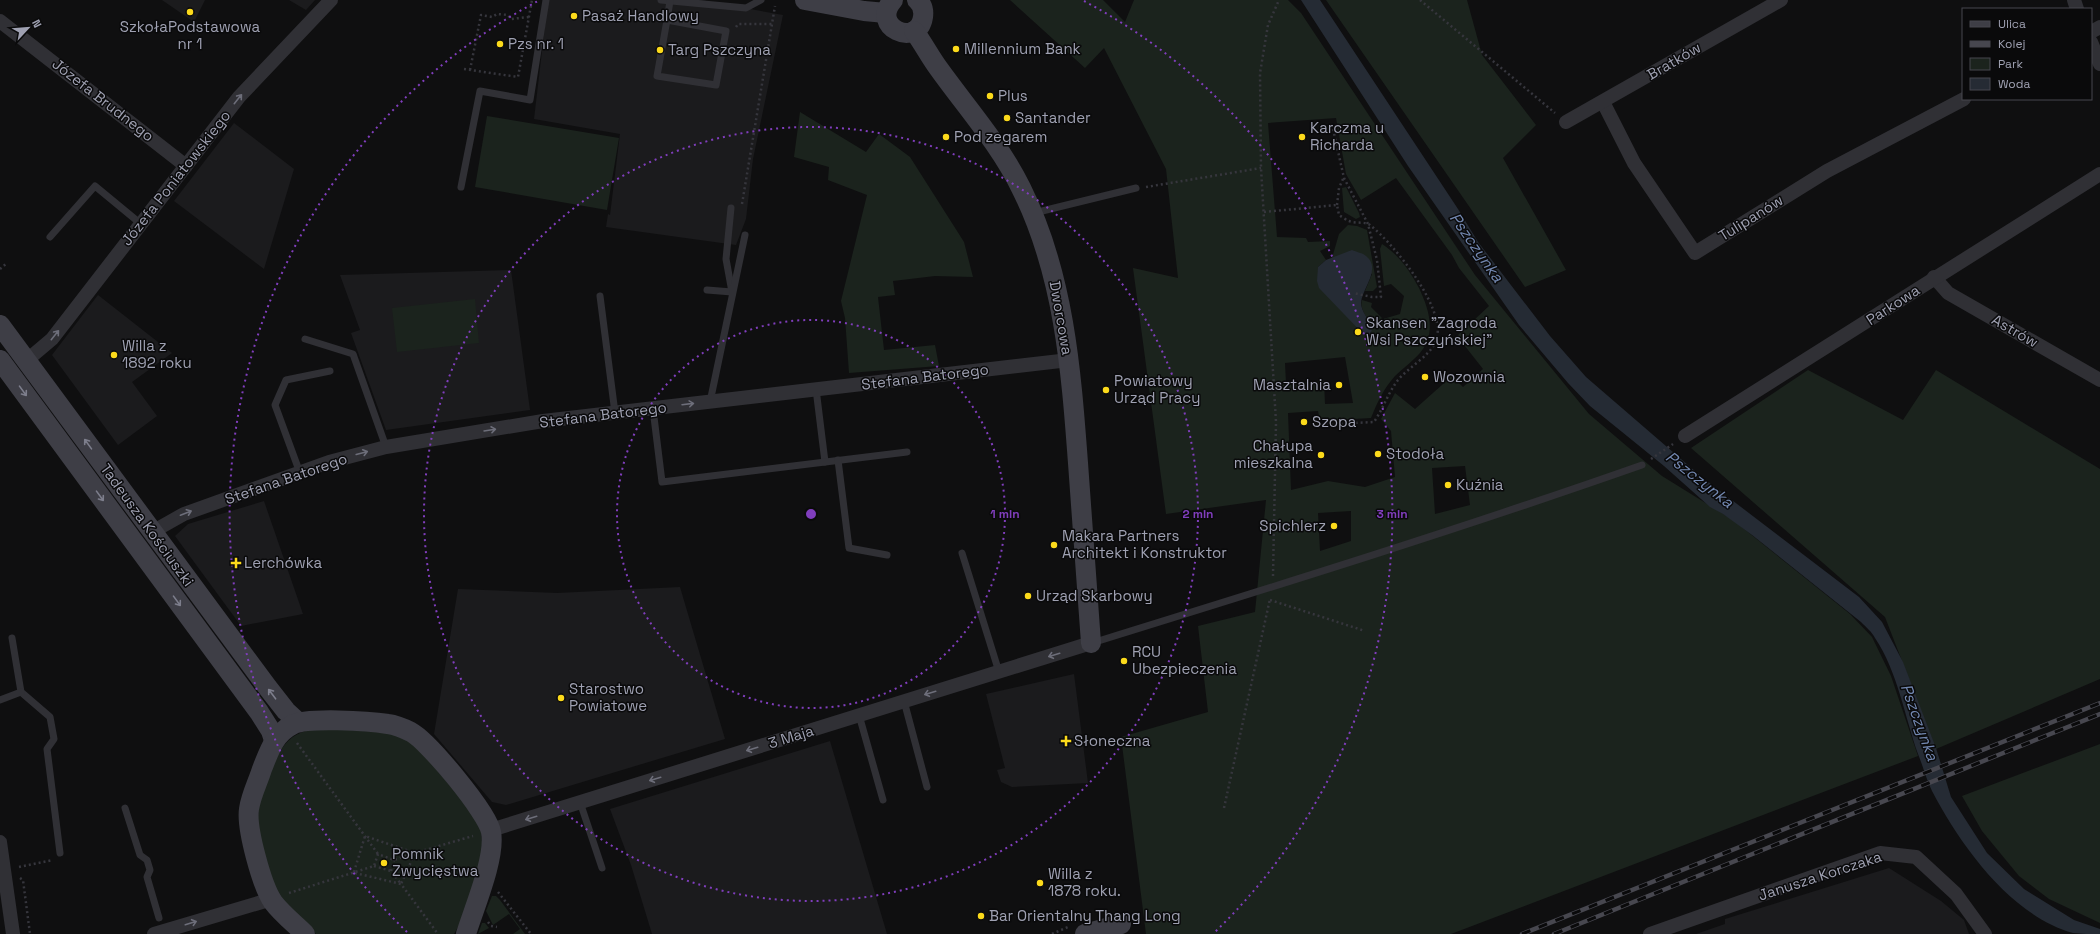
<svg xmlns="http://www.w3.org/2000/svg" width="2100" height="934" font-family="'Space Grotesk',sans-serif">
<style>
.built{fill:#1b1b1d}
.green{fill:#1b231d;fill-rule:evenodd}
.water{fill:#252b34}
.lines{fill:none;stroke-linecap:round;stroke-linejoin:round}
.path{stroke:#36363d;stroke-width:2.5;stroke-dasharray:2 3;stroke-linecap:butt}
.lane{stroke:#303035;stroke-width:7}
.street{stroke:#303035;stroke-width:14}
.secondary{stroke:#3e3e46;stroke-width:20}
.rail-casing{stroke:#47474f;stroke-width:4.5}
.rail{stroke:#0a0a0b;stroke-width:3;stroke-dasharray:9;stroke-linecap:butt}
.oneway{stroke:#6d6e7a}
.oneway2{stroke:#7d7e8c}
.ring{fill:none;stroke:#803ebd;stroke-width:2;stroke-dasharray:2 4}
.poi-dot{fill:#fcda1b;stroke:#0a0a0b;stroke-width:1.5}
.labels{text-anchor:middle;stroke-width:3;stroke-linejoin:round;paint-order:stroke}
.poi-label{font-size:15px;fill:#9fa1b2;stroke:#0a0a0b;text-anchor:start}
.street-label{font-size:15px;fill:#9fa1b2;stroke:#0a0a0b}
.water-label{font-size:16px;font-style:italic;fill:#7388b1;stroke:#0a0a0b}
.centre{fill:#803ebd;stroke:#0a0a0b;stroke-width:2}
.ring-label{font-size:12px;text-anchor:middle;font-weight:bold;fill:#803ebd;stroke:#0a0a0b;stroke-width:3;stroke-linejoin:round;paint-order:stroke}
</style>
<rect width="100%" height="100%" fill="#0f0f10"/>
<!-- built -->
<g class="built">
<path d="M162,0h43l-11,22z"/>
<path d="M289,0h26l-9,10z"/>
<path d="M548,0h153l82,15 -30,144 -7,60 -10,26 -130,-18 2,-13 2,1 10,-81 -86,-15z"/>
<path d="M234,123l60,46 -30,100 -90,-68z"/>
<path d="M511,270l19,140 -144,20 -35,-97 9,-3 -20,-55z"/>
<path d="M98,295l74,58 -40,29 25,34 -39,29 -66,-90z"/>
<path d="M264,501l39,113 -62,12 -66,-90 13,-12z"/>
<path d="M680,587l45,152 -219,66 -14,-3 -58,-68 24,-145 99,4z"/>
<path d="M1074,674l14,109 -76,4 -11,-5 -4,-12 8,-2 -19,-74z"/>
<path d="M830,741l57,193h-235l-21,-69 -21,-56z"/>
<path d="M1889,868l52,33 23,19 5,14h-273l29,-10v-5z"/>
</g>
<!-- green -->
<g class="green">
<path d="M1010,0h93l22,22 9,-22h154l13,13 174,262 114,139 73,62 71,44 117,94 22,23 19,39 27,80 -467,178h-305l-25,-197 87,-25 -10,-86 57,-14 11,-112 -100,14 -33,-246 45,10 -12,-109 -62,-121 -19,20zM1336,118l10,56 15,26 35,-22 56,77 7,13 30,38 -32,30 26,33 -20,18 -11,-11 -37,33 -20,-16 -14,26 10,12 4,46 -30,10 -37,-6 -37,9 -3,-77 30,-2 2,10 51,-3c6,-15 13,-30 24,-42 9,-9 21,-17 28,-27 13,-19 5,-42 -4,-61 -9,-17 -20,-33 -37,-44l-2,5 4,37 7,-2 13,12 -4,18 -17,5 -12,-12 1,-4 -10,-3c-3,9 6,20 12,27l-8,11 -48,-71 8,-7 -6,-9 10,-5v-5l-22,1 -2,-4 -29,-1 -9,-114zM1345,357l8,46 -28,1 -1,-23 -38,2 -1,-20zM1465,466l5,39 -35,9 -3,-46zM1351,511v30l-31,10 -2,-38z"/>
<path d="M1326,0h141l15,55 54,70 -33,33 63,112 -41,17z"/>
<path d="M800,112l66,40 13,-18 31,23 54,85 9,35 -38,-1 -42,5 2,14 -17,2 6,53 51,-5 4,21 -90,7 -4,-55 -4,-17 26,-106 -39,-15 1,-13 -35,-10z"/>
<path d="M487,116l132,22 -12,72 -132,-23z"/>
<path d="M1346,187l13,26 1,4 -4,2 -12,-7 -2,-24z"/>
<path d="M1348,225l9,1 10,4 10,57 -4,4h-8l7,-17 -40,-16 7,-24z"/>
<path d="M475,299l4,44 -82,9 -5,-44z"/>
<path d="M1808,370l95,50 33,-50 164,99v210l-164,70 -51,-132 -194,-169z"/>
<path d="M321,728l72,5 22,11 62,74 4,11 2,23 -21,68 -8,14h-138c-17,-17 -37,-34 -47,-56 -7,-18 -14,-54 -11,-73 2,-11 8,-22 12,-32 12,-28 18,-41 51,-45z"/>
<path d="M2100,744v179l-51,-24 -30,-23 -37,-45 -20,-35z"/>
<path d="M492,896h4l4,4 25,34h-12l7,-5 -11,-15 -16,11 -7,-14z"/>
<path d="M482,923h3l4,5 -11,6z"/>
</g>
<!-- water -->
<g class="water">
<path d="M1301,0h19l138,209 20,33 72,94 36,41 117,101 156,119 23,25 21,40 33,86 15,49 36,56 37,36 50,31 26,9v5c-8,0 -19,0 -27,-1 -63,-18 -112,-87 -141,-142 -6,-12 -9,-25 -14,-37 -13,-37 -21,-84 -43,-116 -3,-6 -9,-11 -14,-16l-109,-87 -29,-21 -13,-7 -46,-41 -74,-60 -22,-23 -49,-58 -111,-159z"/>
<path d="M1352,250c4,2 11,3 14,6 16,13 -4,32 -5,47 0,8 8,18 13,24l-7,11 -48,-50 -2,-7 1,-14 8,-7z"/>
</g>
<g class="lines">
<!-- path -->
<g class="path">
<path d="M1420,0l135,113"/>
<path d="M736,27l2,-3h34"/>
<path d="M464,69l54,8 14,-77"/>
<path d="M470,70l11,-55 11,2 5,-3 11,1 3,4 18,-2"/>
<path d="M1333,129l11,49 24,46 9,36 4,37h-9l-19,-4"/>
<path d="M1146,187l115,-19"/>
<path d="M742,204l33,-198"/>
<path d="M1337,205l2,-17 4,-9"/>
<path d="M1264,212l73,-7 2,10c3,2 7,5 10,6 7,3 15,0 21,4 23,18 81,88 65,118 -6,13 -27,25 -37,37 -10,13 -15,29 -24,42l-57,3"/>
<path d="M0,269l7,-6"/>
<path d="M1651,459l22,-15"/>
<path d="M1273,576l3,-154 -15,-254 -1,-95 8,-48 11,-25"/>
<path d="M1270,600l95,31"/>
<path d="M297,743l81,111"/>
<path d="M1224,808l46,-209"/>
<path d="M374,866l17,5 10,13 14,-31"/>
<path d="M19,867l34,-7"/>
<path d="M391,871l3,-11"/>
<path d="M354,872l11,-36 50,17 58,-17"/>
<path d="M355,873l46,11 37,50"/>
<path d="M20,878l3,2 7,54"/>
<path d="M498,892l33,42"/>
<path d="M289,893l85,-27 4,-12 16,6 20,-7"/>
<path d="M488,922l3,4 6,1"/>
<path d="M1052,934l16,-7"/>
</g>
<!-- lane -->
<g class="lane">
<path d="M661,0l85,8 15,-8"/>
<path d="M667,20l-10,56 59,9 10,-54 -59,-11 3,-19"/>
<path d="M461,187l19,-96 50,9 16,-100"/>
<path d="M1034,213l102,-25"/>
<path d="M50,237l45,-51 46,38"/>
<path d="M707,290l25,2 -6,-33 5,-51"/>
<path d="M600,296l15,117"/>
<path d="M305,339l48,15 33,93"/>
<path d="M816,389l9,73"/>
<path d="M710,402l35,-167"/>
<path d="M653,409l9,73 245,-30"/>
<path d="M838,460l11,88 38,7"/>
<path d="M300,473l-25,-68 11,-25 44,-9"/>
<path d="M962,553l37,119"/>
<path d="M12,638l9,54 29,25 4,22 -7,10 13,104"/>
<path d="M1092,643c184,-57 368,-114 550,-178"/>
<path d="M0,700l21,-8"/>
<path d="M904,701l23,86"/>
<path d="M859,715l24,85"/>
<path d="M580,802l22,66"/>
<path d="M125,808l15,47 7,5 3,10 -3,7 12,41"/>
</g>
<!-- street -->
<g class="street">
<path d="M2074,0l3,9"/>
<path d="M0,21l186,145"/>
<path d="M2091,32l9,-5"/>
<path d="M2091,42l9,22"/>
<path d="M1603,102l31,61 61,90 132,-82 137,-72"/>
<path d="M1566,122l215,-122"/>
<path d="M1934,277l14,16 152,87"/>
<path d="M26,361l26,-22 187,-242 92,-97"/>
<path d="M1685,436l415,-262"/>
<path d="M152,532l32,-18 145,-52 57,-15 157,-26 526,-61"/>
<path d="M491,830l600,-187"/>
<path d="M0,842l13,92"/>
<path d="M154,934l118,-35"/>
<path d="M1650,934l230,-81 36,4 40,37 29,40"/>
</g>
<!-- secondary -->
<g class="secondary">
<path d="M805,0l59,11 22,2"/>
<path d="M893,0c-24,27 25,49 30,17 1,-7 -1,-13 -6,-17"/>
<path d="M914,31c9,12 16,26 25,38 28,39 61,76 82,119 43,86 50,181 57,275 4,60 9,120 13,180"/>
<path d="M0,325l268,363 18,23 12,11"/>
<path d="M0,360l259,352 12,19 3,9"/>
<path d="M305,934c-10,-10 -23,-20 -32,-32 -11,-16 -27,-74 -24,-93 2,-14 9,-27 13,-40 7,-17 12,-35 30,-44 14,-8 77,-4 96,-1 8,1 15,4 23,8 17,9 77,81 80,100 5,25 -17,76 -25,102"/>
<path d="M1085,934l36,-10"/>
</g>
<!-- rail casing -->
<g class="rail-casing">
<g id="rail">
<path d="M1522,934l578,-231"/>
<path d="M1554,934l546,-220"/>
</g>
</g>
<!-- rail -->
<use href="#rail" class="rail"/>
</g>
<!-- one-way arrows -->
<defs><path id="oneway-shaft" d="M-6 0H5M1.5-3L5.5 0L1.5 3" fill="none" stroke-width="1.6" stroke-linecap="round" stroke-linejoin="round"/></defs>
<g class="oneway">
<use href="#oneway-shaft" transform="translate(238 99) rotate(-51)"/>
<use href="#oneway-shaft" transform="translate(55 335) rotate(-51)"/>
<use href="#oneway-shaft" transform="translate(688 404) rotate(-7)"/>
<use href="#oneway-shaft" transform="translate(490 430) rotate(-9)"/>
<use href="#oneway-shaft" transform="translate(362 453) rotate(-15)"/>
<use href="#oneway-shaft" transform="translate(186 513) rotate(-21)"/>
<use href="#oneway-shaft" transform="translate(1054 655) rotate(163)"/>
<use href="#oneway-shaft" transform="translate(930 693) rotate(163)"/>
<use href="#oneway-shaft" transform="translate(752 749) rotate(163)"/>
<use href="#oneway-shaft" transform="translate(655 779) rotate(163)"/>
<use href="#oneway-shaft" transform="translate(531 818) rotate(163)"/>
<use href="#oneway-shaft" transform="translate(191 923) rotate(-17)"/>
</g>
<g class="oneway2">
<use href="#oneway-shaft" transform="translate(23 391) rotate(54)"/>
<use href="#oneway-shaft" transform="translate(88 444) rotate(-126)"/>
<use href="#oneway-shaft" transform="translate(100 496) rotate(54)"/>
<use href="#oneway-shaft" transform="translate(177 601) rotate(54)"/>
<use href="#oneway-shaft" transform="translate(272 694) rotate(-127)"/>
</g>
<!-- distance rings -->
<g class="ring">
<circle cx="811" cy="514" r="194"/>
<circle cx="811" cy="514" r="387"/>
<path d="M407 932A581 581 0 0 1 538 1M1084 1A581 581 0 0 1 1215 932"/>
</g>
<!-- markers -->
<g class="poi-dot">
<circle cx="190" cy="12" r="4"/>
<circle cx="574" cy="16" r="4"/>
<circle cx="500" cy="44" r="4"/>
<circle cx="956" cy="49" r="4"/>
<circle cx="660" cy="50" r="4"/>
<circle cx="990" cy="96" r="4"/>
<circle cx="1007" cy="118" r="4"/>
<circle cx="946" cy="137" r="4"/>
<circle cx="1302" cy="137" r="4"/>
<circle cx="1358" cy="332" r="4"/>
<circle cx="114" cy="355" r="4"/>
<circle cx="1425" cy="377" r="4"/>
<circle cx="1339" cy="385" r="4"/>
<circle cx="1106" cy="390" r="4"/>
<circle cx="1304" cy="422" r="4"/>
<circle cx="1378" cy="454" r="4"/>
<circle cx="1321" cy="455" r="4"/>
<circle cx="1448" cy="485" r="4"/>
<circle cx="1334" cy="526" r="4"/>
<circle cx="1054" cy="545" r="4"/>
<path d="M234 557h4v4h4v4h-4v4h-4v-4h-4v-4h4z"/>
<circle cx="1028" cy="596" r="4"/>
<circle cx="1124" cy="661" r="4"/>
<circle cx="561" cy="698" r="4"/>
<path d="M1064 735h4v4h4v4h-4v4h-4v-4h-4v-4h4z"/>
<circle cx="384" cy="863" r="4"/>
<circle cx="1040" cy="883" r="4"/>
<circle cx="981" cy="916" r="4"/>
</g>
<g class="labels">
<!-- poi labels -->
<g class="poi-label">
<text x="582" y="21">Pasaż Handlowy</text>
<text x="190" y="32" text-anchor="middle">SzkołaPodstawowa<tspan x="190" dy="17">nr 1</tspan></text>
<text x="508" y="49">Pzs nr. 1</text>
<text x="964" y="54">Millennium Bank</text>
<text x="668" y="55">Targ Pszczyna</text>
<text x="998" y="101">Plus</text>
<text x="1015" y="123">Santander</text>
<text x="1310" y="133">Karczma u<tspan x="1310" dy="17">Richarda</tspan></text>
<text x="954" y="142">Pod zegarem</text>
<text x="1366" y="328">Skansen "Zagroda<tspan x="1366" dy="17">Wsi Pszczyńskiej"</tspan></text>
<text x="122" y="351">Willa z<tspan x="122" dy="17">1892 roku</tspan></text>
<text x="1433" y="382">Wozownia</text>
<text x="1114" y="386">Powiatowy<tspan x="1114" dy="17">Urząd Pracy</tspan></text>
<text x="1331" y="390" text-anchor="end">Masztalnia</text>
<text x="1312" y="427">Szopa</text>
<text x="1313" y="451" text-anchor="end">Chałupa<tspan x="1313" dy="17">mieszkalna</tspan></text>
<text x="1386" y="459">Stodoła</text>
<text x="1456" y="490">Kuźnia</text>
<text x="1326" y="531" text-anchor="end">Spichlerz</text>
<text x="1062" y="541">Makara Partners<tspan x="1062" dy="17">Architekt i Konstruktor</tspan></text>
<text x="244" y="568">Lerchówka</text>
<text x="1036" y="601">Urząd Skarbowy</text>
<text x="1132" y="657">RCU<tspan x="1132" dy="17">Ubezpieczenia</tspan></text>
<text x="569" y="694">Starostwo<tspan x="569" dy="17">Powiatowe</tspan></text>
<text x="1074" y="746">Słoneczna</text>
<text x="392" y="859">Pomnik<tspan x="392" dy="17">Zwycięstwa</tspan></text>
<text x="1048" y="879">Willa z<tspan x="1048" dy="17">1878 roku.</tspan></text>
<text x="989" y="921">Bar Orientalny Thang Long</text>
</g>
<!-- street labels -->
<g class="street-label">
<text transform="translate(1674 61) rotate(-30)" y="5">Bratków</text>
<text transform="translate(103 100) rotate(38)" y="5">Józefa Brudnego</text>
<text transform="translate(176 178) rotate(-52)" y="5">Józefa Poniatowskiego</text>
<text transform="translate(1751 218) rotate(-32)" y="5">Tulipanów</text>
<text transform="translate(1893 305) rotate(-33)" y="5">Parkowa</text>
<text transform="translate(1061 318) rotate(80)" y="5">Dworcowa</text>
<text transform="translate(2015 331) rotate(30)" y="5">Astrów</text>
<text transform="translate(925 377) rotate(-7)" y="5">Stefana Batorego</text>
<text transform="translate(603 415) rotate(-7)" y="5">Stefana Batorego</text>
<text transform="translate(286 479) rotate(-19)" y="5">Stefana Batorego</text>
<text transform="translate(147 525) rotate(54)" y="5">Tadeusza Kościuszki</text>
<text transform="translate(791 737) rotate(-17)" y="5">3 Maja</text>
<text transform="translate(1820 876) rotate(-18)" y="5">Janusza Korczaka</text>
</g>
<!-- water labels -->
<g class="water-label">
<text transform="translate(1477 247) rotate(55)" y="6">Pszczynka</text>
<text transform="translate(1700 479) rotate(38)" y="6">Pszczynka</text>
<text transform="translate(1920 722) rotate(70)" y="6">Pszczynka</text>
</g>
</g>
<circle cx="811" cy="514" r="6" class="centre"/>
<g class="ring-label">
<text x="1005" y="518">1 min</text>
<text x="1198" y="518">2 min</text>
<text x="1392" y="518">3 min</text>
</g>
<!-- legend -->
<rect x="1962" y="8" width="130" height="92" fill="#0a0a0b" stroke="#46464e"/>
<rect x="1970" y="21" width="20" height="6" fill="#3e3e46" stroke="#46464e"/>
<text x="1998" y="28" font-size="12" fill="#9fa1b2">Ulica</text>
<rect x="1970" y="41" width="20" height="6" fill="#47474f" stroke="#46464e"/>
<text x="1998" y="48" font-size="12" fill="#9fa1b2">Kolej</text>
<rect x="1970" y="58" width="20" height="12" fill="#1b231d" stroke="#46464e"/>
<text x="1998" y="68" font-size="12" fill="#9fa1b2">Park</text>
<rect x="1970" y="78" width="20" height="12" fill="#252b34" stroke="#46464e"/>
<text x="1998" y="88" font-size="12" fill="#9fa1b2">Woda</text>
<!-- north arrow -->
<g transform="translate(28 28) rotate(64)" stroke="#0a0a0b" stroke-width="3" paint-order="stroke">
<path d="M0-3L7 15L0 10L-7 15Z" fill="#9fa1b2"/>
<text y="-6" font-size="11" font-weight="bold" text-anchor="middle" fill="#9fa1b2">N</text>
</g>
</svg>
